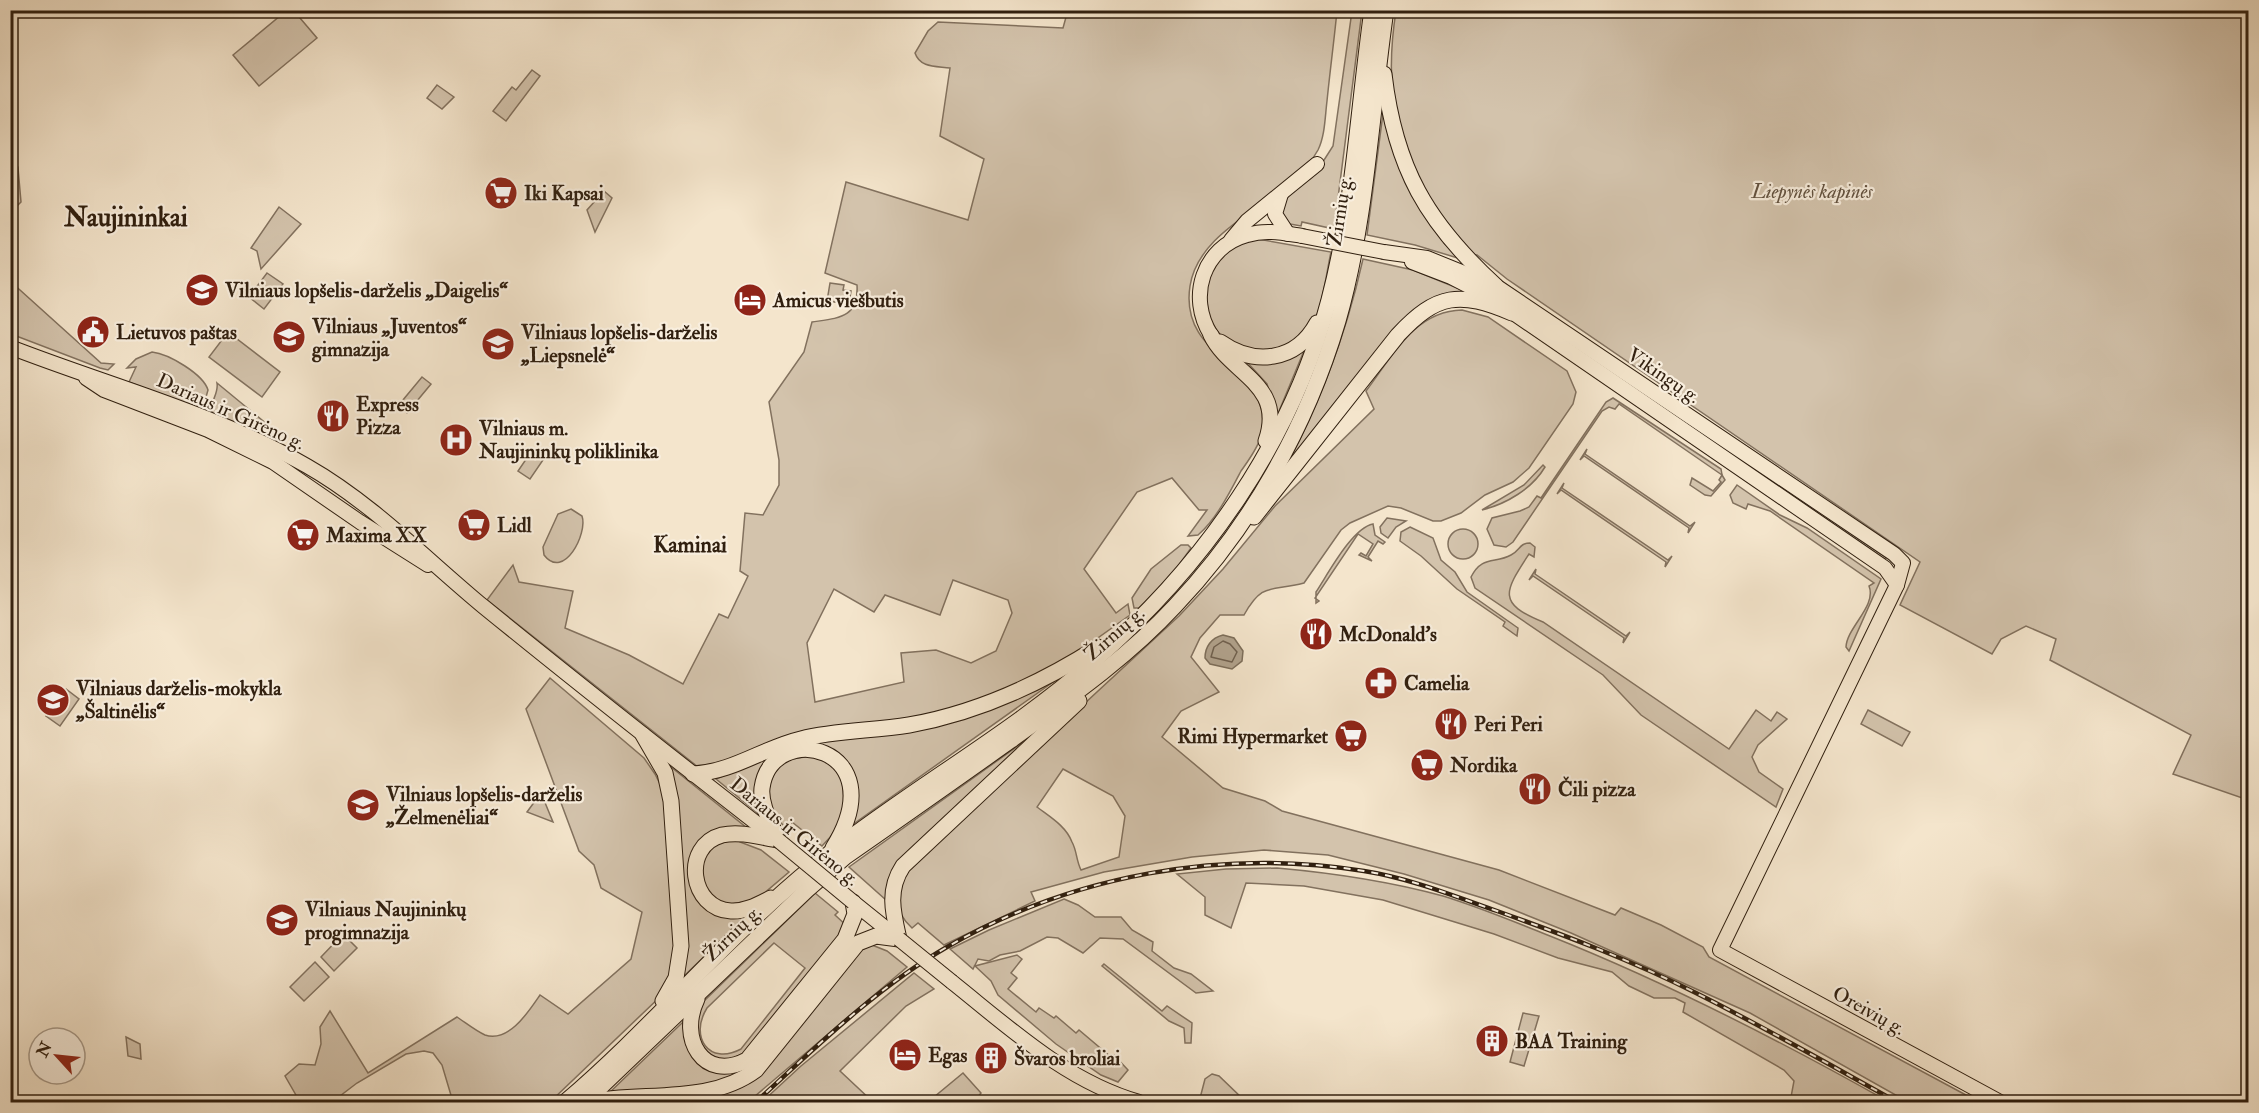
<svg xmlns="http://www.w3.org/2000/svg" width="2259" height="1113" font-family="'IM FELL Double Pica',serif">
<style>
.green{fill:#d3c3ac;stroke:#82715e;stroke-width:1.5;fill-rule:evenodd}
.water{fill:#b1a28c;stroke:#7d6e5a;stroke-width:1.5}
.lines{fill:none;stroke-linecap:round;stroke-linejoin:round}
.shore{stroke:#70604e;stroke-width:1.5}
.major-casing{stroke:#301f0f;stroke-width:16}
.highway-casing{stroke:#301f0f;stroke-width:17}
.major{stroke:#f4e5cc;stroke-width:14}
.highway{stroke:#f4e5cc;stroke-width:15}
.rail-casing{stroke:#301f0f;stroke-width:4.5}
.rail{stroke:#f8eede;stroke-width:2;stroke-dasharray:7;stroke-linecap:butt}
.major-bridge-casing{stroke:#301f0f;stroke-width:16;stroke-linecap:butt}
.major-bridge{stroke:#f4e5cc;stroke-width:14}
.labels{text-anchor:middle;stroke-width:4.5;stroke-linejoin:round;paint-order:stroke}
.park-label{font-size:20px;font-style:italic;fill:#61503e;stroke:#f8eede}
.poi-label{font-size:20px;font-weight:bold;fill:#301f0f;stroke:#f8eede;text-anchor:start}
.street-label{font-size:20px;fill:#301f0f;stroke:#f8eede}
.quarter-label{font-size:22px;font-weight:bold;fill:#301f0f;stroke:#f8eede}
.district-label{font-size:26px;font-weight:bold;fill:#301f0f;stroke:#f8eede}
</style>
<rect width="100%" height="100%" fill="#f4e5cc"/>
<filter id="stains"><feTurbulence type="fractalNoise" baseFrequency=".00333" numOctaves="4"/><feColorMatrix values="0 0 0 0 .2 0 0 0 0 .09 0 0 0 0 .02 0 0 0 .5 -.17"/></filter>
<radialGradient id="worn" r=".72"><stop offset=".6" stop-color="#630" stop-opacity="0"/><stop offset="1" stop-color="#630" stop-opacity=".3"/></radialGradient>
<!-- green -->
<g class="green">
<path d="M1068,10l269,1c-3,30 -7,60 -10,90 -2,16 -2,35 -9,49 -29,53 -118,73 -128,136 -12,77 87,79 71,150 -3,12 -13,25 -20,35 -11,21 -25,49 -43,64l-10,1 19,-26h-8l-27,-32 -35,14 -53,77 32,44 12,-9 2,11 -66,47 -75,37 -263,66 -28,2 -211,-167 26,-35 6,17 54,9 -8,37 64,27 54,29 36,-70 9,4 20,-42 -8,-5 5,-58 18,2 16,-30v-25l-10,-58 35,-50 8,-30c27,-4 47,-4 45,-37l-32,-12 21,-91 122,38 16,-61 -44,-23 10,-68c-14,-2 -30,0 -35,-15l13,-22 10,-9 125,6zM953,580l55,20 4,13 -16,38 -25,12 -35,-13 -35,3 3,29 -89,20 -8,-59 27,-54 40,23 11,-17 55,20z"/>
<path d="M286,11h8l23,27 -58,48 -26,-31z"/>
<path d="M1352,11h10l-28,218 -32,-7 -1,4 -11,-2 -10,-10 1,-11 38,-35 14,-22z"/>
<path d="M1396,11h852v789l-75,-26 18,-39 -141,-75 6,-21 -30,-13 -25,13 -9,15 -92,-49 20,-43 -413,-283 -30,-24 -8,-1c-65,-77 -89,-143 -73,-243z"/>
<path d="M532,70l8,6 -34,45 -13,-10 19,-24 4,3z"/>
<path d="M437,85l17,12 -12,12 -15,-11z"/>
<path d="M1384,106l60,137 17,16 -46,-14 -48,-10z"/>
<path d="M18,168l3,34 -10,10v-34z"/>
<path d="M604,191l8,7 -17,34 -8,-22z"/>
<path d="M279,207l22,17 -40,45 -4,-18 -6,-3z"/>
<path d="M1258,239l73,13c-5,22 -9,63 -23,80 -9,11 -23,16 -36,18 -77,13 -93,-97 -14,-111z"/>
<path d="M1363,259l50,11 59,24 -35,4 -162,188c41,-72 70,-146 88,-227z"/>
<path d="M267,273l16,11 -19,25 -15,-12z"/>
<path d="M10,281l91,82 13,1 -6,6 -8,-2 -89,-34z"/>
<path d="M830,283l14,2 -1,5 8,1 -2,13 -22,-3z"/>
<path d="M1462,310l26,7 79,54 9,21 -3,12 -44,64 -16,14 -28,13 -24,18 -20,8h-8l-32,-13 -13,-2 -38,17 -9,7 -37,53c-33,9 -41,-2 -60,32h-24l-20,23 -9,19 28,35 -38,19 -19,26 61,51 42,13 17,10 217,59 116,45 6,-7 40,17 42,22 6,10 270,145h-71l-158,-89 -179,-80 -82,-33 -85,-26 -76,-19 -64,-5 -72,7 -88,15 -73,20 4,9 -91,44 -26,-22 -6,5c-23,-22 -15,-35 -4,-61l271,-251 44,-47 52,-63 99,-97 -8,-18c26,-34 48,-80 96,-81zM1063,769l50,27 12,20 -6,41 -38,13c-5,-10 -4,-19 -9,-28 -6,-16 -22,-25 -35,-35z"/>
<path d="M228,332l52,40 -18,25 -53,-40z"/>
<path d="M1306,346l-29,70 -10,-32 -22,-24z"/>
<path d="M152,352c17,2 51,22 56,38l-4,14 -8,5 -67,-27 7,-15 -9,1 9,-9z"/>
<path d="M422,377l9,7 -24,29 -9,-7z"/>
<path d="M217,383l51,42 -2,5 -39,-9 -15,-7c-3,-12 7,-20 5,-31z"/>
<path d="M1613,398l108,71 1,6 -103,-71 -4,5 -6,-2 -7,4 -89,131 -7,5 -12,-2 -7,-16 5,-11 28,-7 9,-4 8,-11 4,2 65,-96z"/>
<path d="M1587,449l-2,5 105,72 5,-4 -7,11 1,-5 -105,-72 -4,4z"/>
<path d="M531,452l12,8 -13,19 -12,-8z"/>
<path d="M1543,465l2,2c-13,22 -39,37 -63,43l42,-25z"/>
<path d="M1762,470l125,86 -2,3 -125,-85z"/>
<path d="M1722,475l3,5 -14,16 -6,-1 -15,-10 2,-7 21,13 8,-9 -2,-2z"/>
<path d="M1564,483l-2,5 106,72 4,-4 -7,11 1,-5 -105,-72 -4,4z"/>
<path d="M1737,485l43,30 27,13 74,51 -32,72 -3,-4c1,-20 31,-41 23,-61l5,-3 -104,-72 -22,-7 -2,5 -13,-6 -3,-8z"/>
<path d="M571,509l11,7c6,17 -18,65 -38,39l-1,-8 15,-33z"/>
<path d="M1387,518l19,3 -10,6 -8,11 -7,-5 -1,-6z"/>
<path d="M1373,524l2,11 10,7 -2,2 -5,-3 -10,16 4,4 -13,-6 2,-2 5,3 7,-12 -15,-10 -43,64 4,3 -3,2v-11c12,-18 36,-64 57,-68z"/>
<path d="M1410,527l23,11 8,22 14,12 12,20 51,36 -1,8 -14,-10 2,-4 -48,-33 -36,-33 -21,-15 1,-9z"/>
<circle cx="1463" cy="544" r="15"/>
<path d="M1530,543l5,4 -1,10 -5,-3c-24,37 -33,49 14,68l186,127 27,-39 15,11 6,-9 10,7 -29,26 -6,12 7,15 24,17 -7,18 -135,-92 -38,-40 -128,-87 -4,-11c11,-22 24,-13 40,-22 9,-4 8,-12 19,-12z"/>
<path d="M1181,545h7l3,3 -17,24 -35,36h-5l-2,-10 19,-29z"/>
<path d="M1536,569l-1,5 91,62 4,-4 -7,11 1,-5 -91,-62 -4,4z"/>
<path d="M550,678l94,80 11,16 8,16 14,173 -14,31 -113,108h-97l-11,-37 -9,-12 -9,-2 -18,3 -49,29 -25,19h-32l-15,-26 14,-12 16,1 6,-21 -1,-17 10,-16 38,62 89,-56c9,6 19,14 28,18 24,8 44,-24 55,-40l28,19 63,-55 11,-47 -41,-24 -7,-23 -15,-14 -53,-142z"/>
<path d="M1056,680l-204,145 4,-21 -21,-52 -66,10 -4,57 -49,-40 79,-34 85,-11z"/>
<path d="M66,689l13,10 -19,27 -14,-10z"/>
<path d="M1868,710l42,22 -8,14 -41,-22z"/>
<path d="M1047,725l-146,136 -15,39 -37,-33z"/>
<path d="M817,755l24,18c5,32 6,49 -19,73l-30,-24 -5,7c-23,-21 -25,-48 -1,-69z"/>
<path d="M666,763l86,69 -44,4 -13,59 52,20 -65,63z"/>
<path d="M541,793l12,29 -26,-10z"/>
<path d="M740,838v4l21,8 28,22 -33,28 -32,5 -22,-19 -2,-22 13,-19z"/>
<path d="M1277,868c56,5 111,13 166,28 36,11 72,26 107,40 118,47 229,104 339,166h-81l-17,-5 3,-16 -10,-11 -101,-58 2,-9 -10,-5h-21l-25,-12 -17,-14 -54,-14 -64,-24 -111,-34 -79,-14 -58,-3 -15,45 -26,-13v-18l-28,-23 49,-5z"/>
<path d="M815,893l23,19 -3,3 13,12 -93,120 -25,13 -17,-2 -14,-12 -3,-32 7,-12zM774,943l31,25 -64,81c-32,17 -52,-12 -34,-41z"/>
<path d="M1064,899l14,6 17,12h26l11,13 21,12 -1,9 22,17 17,6 22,17 -17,2 -73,-54 -23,-1 -17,15 -25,-15 -11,-1 -27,14 -20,4 -11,6 -11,-2 -5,10 -23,-20 39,-19z"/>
<path d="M343,934l14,14 -23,23 -13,-14z"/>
<path d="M872,945l15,6 20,16 -159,135h-134l108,-8 137,-143z"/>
<path d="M1017,955l5,4 -11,14 6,5 -9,11 28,23 3,-4 15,10 2,-2 20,17 3,-3 32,27 3,-2 14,15 -10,12 -17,-7 -45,-31 -58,-49 -7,-14 -16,-15z"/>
<path d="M315,962l14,15 -25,24 -14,-14z"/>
<path d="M1104,964l58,47 5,-5 25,17 -1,20h-6l-1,-15 -15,-7 -67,-55z"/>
<path d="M914,973l20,16 -28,17 -66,65 33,31h-111l39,-36z"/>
<path d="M1523,1013l16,3 -15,50 -14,-4z"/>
<path d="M683,1022l3,23 9,13 62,5 -45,22 -103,8z"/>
<path d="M126,1037l14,7 1,15 -13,-3z"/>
<path d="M963,1073l18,20 -7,9h-46z"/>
<path d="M1212,1074l7,2 23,22 20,4h-63l6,-23z"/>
</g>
<!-- water -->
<path class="water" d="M1223,635l11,3 9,13 -1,10 -10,8 -22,-5 -5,-6c0,-11 6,-20 18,-23z"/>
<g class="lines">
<!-- shore -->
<path class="shore" d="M1223,641l7,3 7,8 -5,10 -21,-5 3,-10z"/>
<!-- major casing -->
<g class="major-casing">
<g id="major">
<path d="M1281,194l-6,20 13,20"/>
<path d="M1231,240l16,-19 70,-57"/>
<path d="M1384,252l43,6 69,28 398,268 9,9 -6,22 -177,365 280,152"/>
<path d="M1412,262l39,15 39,20 395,271 12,17"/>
<path d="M1211,335c-24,-38 -8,-88 36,-100 19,-6 36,-2 55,1"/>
<path d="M10,347c100,39 203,65 297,119 65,37 119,93 177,141 97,79 195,156 294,233"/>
<path d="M86,378l18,12 104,40 65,32 87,60 68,43"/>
<path d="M853,902l46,37"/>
<path d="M952,982c59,47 114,99 187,120"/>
</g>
</g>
<!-- highway casing -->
<g class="highway-casing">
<g id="highway">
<path d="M1384,74c11,94 43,149 112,212"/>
<path d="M1211,335c19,39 75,49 55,106"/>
<path d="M1220,342c34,24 76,20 97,-19"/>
<path d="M1254,517l144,-182c39,-42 62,-44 114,-22"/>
<path d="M643,735l22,38 6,28 10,145 -5,32 -13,23"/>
<path d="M693,774c40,-2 70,-26 108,-35 35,-9 72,-8 108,-14 68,-12 131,-41 189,-78"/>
<path d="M778,840c-6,-15 -18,-35 -16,-52 9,-69 135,-43 71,60"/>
<path d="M771,898c-12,6 -26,14 -40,13 -41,-2 -50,-65 -9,-76 18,-4 38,2 56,5"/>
<path d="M697,999c-19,39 6,84 50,61l98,-121 10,-25 -2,-12"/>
<path d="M565,1102c92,-78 169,-175 265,-249 86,-67 183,-121 265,-193 109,-94 197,-220 234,-360 25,-95 29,-193 43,-290"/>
<path d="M585,1102l222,-212 38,-33c55,-38 110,-77 165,-116 58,-42 117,-83 165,-135 76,-80 132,-180 163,-285 29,-101 33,-207 48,-311"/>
<path d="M588,1102c55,-11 121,3 168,-32l102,-127 18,-7 23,3c-6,-26 -12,-49 4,-73l176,-165"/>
</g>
</g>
<!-- major -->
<use href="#major" class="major"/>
<!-- highway -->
<use href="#highway" class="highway"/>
<!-- rail casing -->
<g class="rail-casing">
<path id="rail" d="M756,1102c60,-55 120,-114 191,-155 125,-72 275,-99 417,-76 45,7 90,25 133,40 67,24 136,50 199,82 68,34 134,72 201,109"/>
</g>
<!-- rail -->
<use href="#rail" class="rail"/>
<!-- major-bridge casing -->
<g class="major-bridge-casing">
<g id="major-bridge">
<path d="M1302,236l82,16"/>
<path d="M778,840l75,62"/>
<path d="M899,939l53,43"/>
</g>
</g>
<!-- major-bridge -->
<use href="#major-bridge" class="major-bridge"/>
</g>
<!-- icons -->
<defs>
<g id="supermarket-disc" transform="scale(1.725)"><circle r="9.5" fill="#8f2418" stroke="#f8eede"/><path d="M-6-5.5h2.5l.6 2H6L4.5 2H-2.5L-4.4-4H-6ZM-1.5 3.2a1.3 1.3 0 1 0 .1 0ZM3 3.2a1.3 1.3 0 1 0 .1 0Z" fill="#fff"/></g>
<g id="school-disc" transform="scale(1.725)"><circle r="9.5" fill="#8f2418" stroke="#f8eede"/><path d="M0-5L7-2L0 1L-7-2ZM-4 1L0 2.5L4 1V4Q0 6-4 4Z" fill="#fff"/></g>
<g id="hotel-disc" transform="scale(1.725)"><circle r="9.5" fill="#8f2418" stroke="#f8eede"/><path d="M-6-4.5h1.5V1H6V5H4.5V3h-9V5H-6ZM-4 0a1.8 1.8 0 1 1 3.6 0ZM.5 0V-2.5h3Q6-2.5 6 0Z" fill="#fff"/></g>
<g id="civic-disc" transform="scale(1.725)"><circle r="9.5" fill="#8f2418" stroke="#f8eede"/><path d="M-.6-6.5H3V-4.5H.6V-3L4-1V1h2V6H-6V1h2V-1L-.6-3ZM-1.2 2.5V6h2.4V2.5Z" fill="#fff"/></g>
<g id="restaurant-disc" transform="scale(1.725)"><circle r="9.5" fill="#8f2418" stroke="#f8eede"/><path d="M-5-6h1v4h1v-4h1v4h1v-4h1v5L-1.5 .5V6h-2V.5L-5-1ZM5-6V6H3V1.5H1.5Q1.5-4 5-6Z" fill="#fff"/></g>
<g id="hospital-disc" transform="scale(1.725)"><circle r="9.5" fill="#8f2418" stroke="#f8eede"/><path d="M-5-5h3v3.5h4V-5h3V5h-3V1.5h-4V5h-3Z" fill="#fff"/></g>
<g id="pharmacy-disc" transform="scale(1.725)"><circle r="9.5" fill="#8f2418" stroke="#f8eede"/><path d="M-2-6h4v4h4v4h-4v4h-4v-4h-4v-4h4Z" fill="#fff"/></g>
<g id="building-disc" transform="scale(1.725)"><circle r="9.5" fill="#8f2418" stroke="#f8eede"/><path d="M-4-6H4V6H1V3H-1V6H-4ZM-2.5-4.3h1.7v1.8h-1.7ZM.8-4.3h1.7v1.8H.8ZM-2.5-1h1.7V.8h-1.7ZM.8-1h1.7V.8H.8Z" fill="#fff"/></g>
</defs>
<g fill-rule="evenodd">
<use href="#supermarket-disc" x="501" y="193"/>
<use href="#school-disc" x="202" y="290"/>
<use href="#hotel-disc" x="750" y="300"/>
<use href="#civic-disc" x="93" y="332"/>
<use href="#school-disc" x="289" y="337"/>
<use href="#school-disc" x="498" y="344"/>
<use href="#restaurant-disc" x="333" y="416"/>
<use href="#hospital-disc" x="456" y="440"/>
<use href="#supermarket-disc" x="474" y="525"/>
<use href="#supermarket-disc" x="303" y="535"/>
<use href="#restaurant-disc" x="1316" y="634"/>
<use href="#pharmacy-disc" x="1381" y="683"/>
<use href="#school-disc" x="53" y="700"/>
<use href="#restaurant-disc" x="1451" y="724"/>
<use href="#supermarket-disc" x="1351" y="736"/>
<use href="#supermarket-disc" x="1427" y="765"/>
<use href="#restaurant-disc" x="1535" y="789"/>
<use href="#school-disc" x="363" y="805"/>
<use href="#school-disc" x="282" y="920"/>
<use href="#building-disc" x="1492" y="1041"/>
<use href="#hotel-disc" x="905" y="1055"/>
<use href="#building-disc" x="991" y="1058"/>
</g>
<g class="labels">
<!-- park labels -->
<g class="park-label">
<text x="1812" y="198">Liepynės kapinės</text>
</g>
<!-- poi labels -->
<g class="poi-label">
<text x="524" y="200">Iki Kapsai</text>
<text x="225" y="297">Vilniaus lopšelis-darželis „Daigelis“</text>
<text x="773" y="307">Amicus viešbutis</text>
<text x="312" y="333">Vilniaus „Juventos“<tspan x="312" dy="23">gimnazija</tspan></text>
<text x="116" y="339">Lietuvos paštas</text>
<text x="521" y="339">Vilniaus lopšelis-darželis<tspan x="521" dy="23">„Liepsnelė“</tspan></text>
<text x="356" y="411">Express<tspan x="356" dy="23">Pizza</tspan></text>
<text x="479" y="435">Vilniaus m.<tspan x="479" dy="23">Naujininkų poliklinika</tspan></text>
<text x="497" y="532">Lidl</text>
<text x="326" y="542">Maxima XX</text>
<text x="1339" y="641">McDonald's</text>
<text x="1404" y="690">Camelia</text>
<text x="76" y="695">Vilniaus darželis-mokykla<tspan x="76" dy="23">„Šaltinėlis“</tspan></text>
<text x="1474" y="731">Peri Peri</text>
<text x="1328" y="743" text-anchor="end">Rimi Hypermarket</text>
<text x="1450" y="772">Nordika</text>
<text x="1558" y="796">Čili pizza</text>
<text x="386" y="801">Vilniaus lopšelis-darželis<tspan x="386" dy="23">„Želmenėliai“</tspan></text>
<text x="305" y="916">Vilniaus Naujininkų<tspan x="305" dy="23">progimnazija</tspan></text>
<text x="1515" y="1048">BAA Training</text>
<text x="928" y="1062">Egas</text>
<text x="1014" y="1065">Švaros broliai</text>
</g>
<!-- street labels -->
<g class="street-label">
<text transform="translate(1339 211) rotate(-81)" y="7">Žirnių g.</text>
<text transform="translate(1664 375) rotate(34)" y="7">Vikingų g.</text>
<text transform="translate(231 411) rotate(24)" y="7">Dariaus ir Girėno g.</text>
<text transform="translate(1114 633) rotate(-41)" y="7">Žirnių g.</text>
<text transform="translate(795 831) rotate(39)" y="7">Dariaus ir Girėno g.</text>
<text transform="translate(732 933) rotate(-44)" y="7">Žirnių g.</text>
<text transform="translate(1869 1010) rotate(29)" y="7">Oreivių g.</text>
</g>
<!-- quarter labels -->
<g class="quarter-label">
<text x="690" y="552">Kaminai</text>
</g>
<!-- district labels -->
<g class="district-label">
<text x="126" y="226">Naujininkai</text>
</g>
</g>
<!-- margin -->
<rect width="2259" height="1113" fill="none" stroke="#f4e5cc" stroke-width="36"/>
<rect x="12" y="12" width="2235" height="1089" fill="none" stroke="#301f0f" stroke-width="3"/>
<rect x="18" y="18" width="2223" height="1077" fill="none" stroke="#301f0f" stroke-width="1.5"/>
<!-- north arrow -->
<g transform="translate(57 1056) rotate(297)"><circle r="28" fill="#f8eede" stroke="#a89b8b" stroke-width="1.5"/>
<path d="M0-4.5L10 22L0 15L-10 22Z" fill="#8f2418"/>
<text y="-9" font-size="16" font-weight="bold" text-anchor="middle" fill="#301f0f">N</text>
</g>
<rect width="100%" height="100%" filter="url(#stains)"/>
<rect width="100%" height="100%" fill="url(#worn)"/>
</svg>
